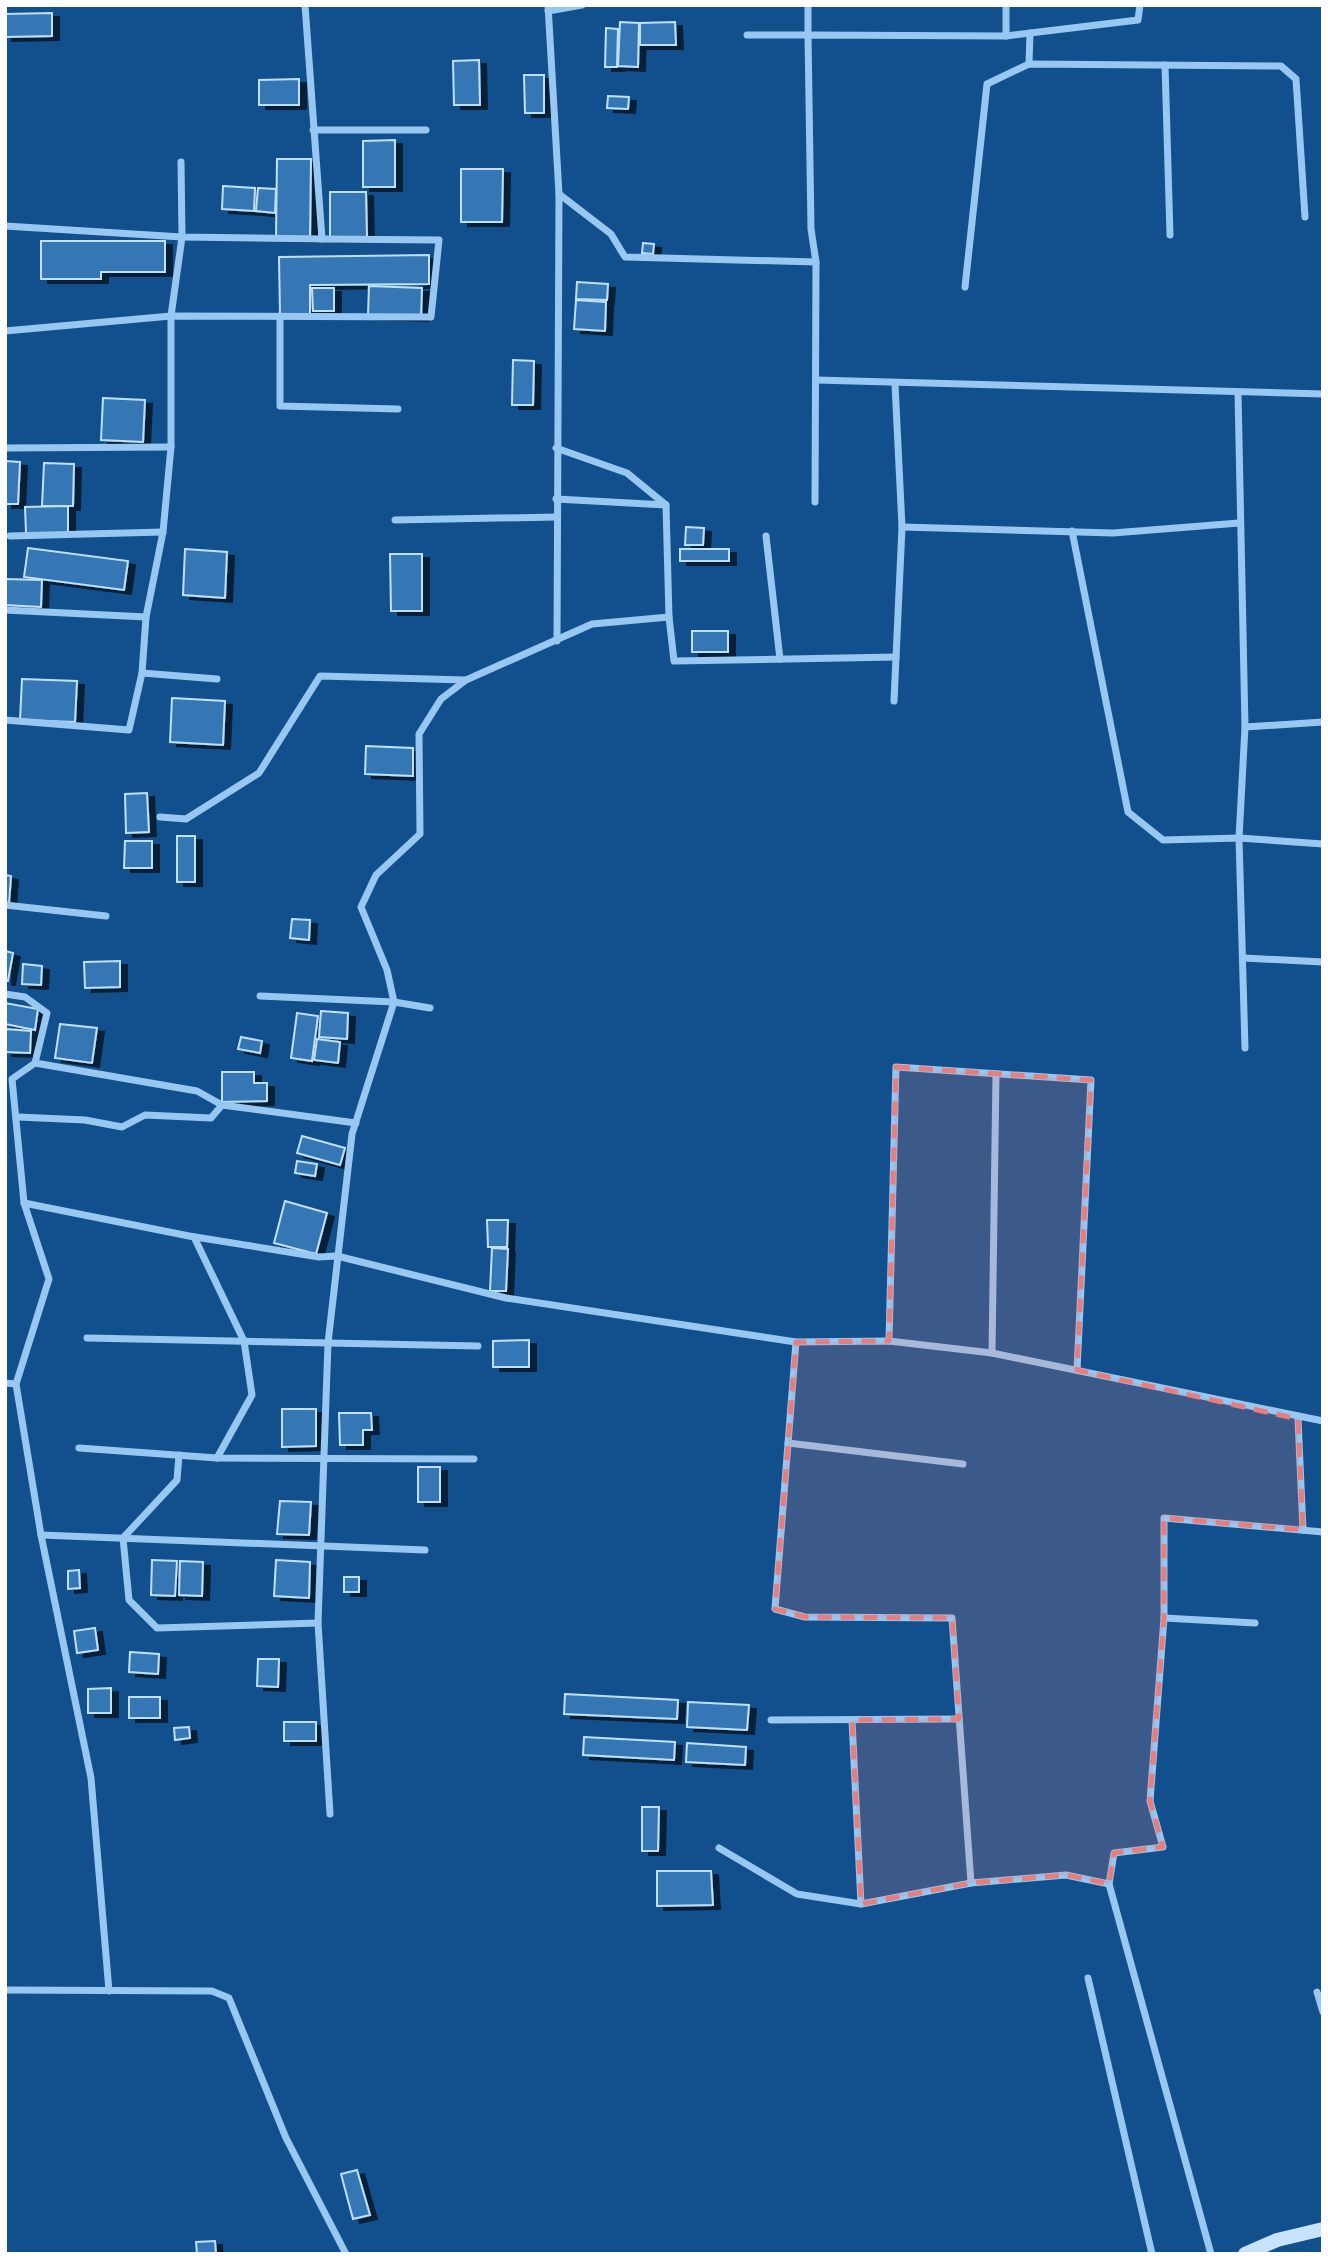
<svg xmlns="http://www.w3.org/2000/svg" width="1328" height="2259" font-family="'PT Sans',sans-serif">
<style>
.building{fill:#3477b4;stroke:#bfe0fd;stroke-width:2;filter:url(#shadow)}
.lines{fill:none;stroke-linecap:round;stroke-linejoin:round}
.minor{stroke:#98c7f2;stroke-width:7}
.secondary{stroke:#c7e2fc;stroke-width:14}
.marked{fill:#e67e7e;fill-opacity:0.2;stroke:#e67e7e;stroke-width:5;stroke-dasharray:14 9;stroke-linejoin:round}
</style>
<defs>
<filter id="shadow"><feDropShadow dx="7" dy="4" stdDeviation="0" flood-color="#0009"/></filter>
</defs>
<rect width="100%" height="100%" fill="#11508c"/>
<!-- building -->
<g class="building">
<path d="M52,13v23l-47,1v-23z"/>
<path d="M620,22l19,1 -1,44 -20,-1z"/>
<path d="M675,22l1,23h-36v-22z"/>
<path d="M606,28l12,1 -1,38h-12z"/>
<path d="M479,60l1,45h-26l-1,-44z"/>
<path d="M524,75h20v38h-19z"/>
<path d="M299,79v26h-40v-25z"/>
<path d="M608,96l21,1 -1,12 -21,-1z"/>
<path d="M395,140v47h-32v-46z"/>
<path d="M277,159h34l-1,79 -34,-1z"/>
<path d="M461,169h42l-1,53h-41z"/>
<path d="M223,186l32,2 -1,23 -32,-2z"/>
<path d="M258,188l18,1 -1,24 -19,-2z"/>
<path d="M330,192h36l1,45 -37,1z"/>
<path d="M41,241h124v31h-64v7h-60z"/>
<path d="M643,243l11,1 -1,10 -11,-1z"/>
<path d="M429,255v29l-119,1v30h-30l-1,-58z"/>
<path d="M577,282l31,2 -1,16 -31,-1z"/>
<path d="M369,286l53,2 -1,29 -53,-2z"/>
<path d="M312,288h22v23h-21z"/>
<path d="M576,300l30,2 -1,29 -31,-2z"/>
<path d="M513,360l21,1 -1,44h-21z"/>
<path d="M103,398l42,2 -2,42 -42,-2z"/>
<path d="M5,461l15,1 -2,42h-13z"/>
<path d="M44,463l30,1 -1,42h-31z"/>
<path d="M68,506v27h-42l-1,-26z"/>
<path d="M686,527l18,1 -1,17h-18z"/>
<path d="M28,548l100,13 -4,29 -100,-13z"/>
<path d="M185,549l42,3 -2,46 -42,-3z"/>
<rect x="680" y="549" width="49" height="12"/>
<path d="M390,554h32v57h-31z"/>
<path d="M5,579l37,1 -1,27 -36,-2z"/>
<rect x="692" y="631" width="36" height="21"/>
<path d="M22,679l55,2 -2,41 -55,-2z"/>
<path d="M172,698l53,3 -2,44 -53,-3z"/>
<path d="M366,746l47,2v28l-48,-2z"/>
<path d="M147,793l2,39 -23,1 -1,-39z"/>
<rect x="177" y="836" width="18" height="46"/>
<path d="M125,841h27v27h-28z"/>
<path d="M5,875l6,1 -2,28h-4z"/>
<path d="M292,919l18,1 -1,20 -19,-2z"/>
<path d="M5,951l8,2 -5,28h-3z"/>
<path d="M120,961v26l-35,1 -1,-26z"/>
<path d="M23,964l19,2 -1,19 -19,-1z"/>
<path d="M5,1003l33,6 -3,21 -30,-6z"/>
<path d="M321,1011l27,2 -1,26 -28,-2z"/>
<path d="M297,1013l21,3 -6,45 -21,-3z"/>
<path d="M60,1024l37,4 -5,35 -37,-5z"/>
<path d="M5,1029l26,2 -1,22 -25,-1z"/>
<path d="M241,1037l21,4 -2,12 -22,-4z"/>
<path d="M317,1039l23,3 -2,21 -24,-3z"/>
<path d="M222,1072h32v11h13v18l-45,1z"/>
<path d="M302,1136l43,12 -5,17 -43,-12z"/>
<path d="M297,1161l20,3 -2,12 -20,-3z"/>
<path d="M285,1201l42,12 -11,41 -42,-11z"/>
<path d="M487,1220h21l-1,27h-19z"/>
<path d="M492,1248l16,1 -2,42h-16z"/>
<path d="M529,1340v27h-36v-26z"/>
<path d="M282,1409h34v37l-34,1z"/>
<path d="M339,1413h32l1,17h-9v15h-23z"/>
<rect x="418" y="1467" width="22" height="35"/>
<path d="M280,1501l31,1 -2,33 -32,-1z"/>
<path d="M152,1560l25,1 -2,35 -24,-1z"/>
<path d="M276,1560l34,2 -1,36 -35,-2z"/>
<path d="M180,1561l23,1 -1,34 -23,-1z"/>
<path d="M79,1570l1,18 -12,1v-18z"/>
<rect x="344" y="1577" width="15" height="15"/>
<path d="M95,1628l3,22 -21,3 -3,-22z"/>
<path d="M130,1652l29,2 -1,20 -29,-2z"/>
<path d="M258,1659h21l-1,28 -21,-1z"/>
<path d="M111,1688v25h-23v-24z"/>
<path d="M565,1694l113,6 -1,19 -113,-5z"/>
<rect x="129" y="1697" width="31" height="21"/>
<path d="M688,1702l61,3 -2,25 -60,-3z"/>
<rect x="284" y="1722" width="32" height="19"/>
<path d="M189,1727l1,11 -15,2 -1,-12z"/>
<path d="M584,1737l91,5 -1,18 -91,-5z"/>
<path d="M687,1743l59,4 -1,18 -59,-3z"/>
<path d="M642,1807h17l-1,44h-16z"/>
<path d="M657,1871h54l2,34 -56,1z"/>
<path d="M357,2170l13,45 -17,4 -12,-45z"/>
<path d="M215,2241l1,13h-19l-1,-12z"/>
</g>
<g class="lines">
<!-- minor -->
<g class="minor">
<path d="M548,5l11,189 -2,447"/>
<path d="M1006,5v31l132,-16 2,-15"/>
<path d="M548,11l34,-6"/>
<path d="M747,35h61v-30"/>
<path d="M1029,64l1,-31"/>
<path d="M1165,65l5,170"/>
<path d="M313,130h113"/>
<path d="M559,194l52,40 14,23 191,5"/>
<path d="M5,226l177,11 140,2 -17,-234"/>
<path d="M965,287l22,-203 42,-20 252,2 15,13 9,138"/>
<path d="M280,316v90l118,3"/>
<path d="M5,331l166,-15 260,1 8,-77 -117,-1"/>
<path d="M816,380l507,14"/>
<path d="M1238,393l7,334 -6,111 6,210"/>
<path d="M5,448l166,-1"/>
<path d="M556,448l71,25 39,32 3,112 5,44 222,-4"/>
<path d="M556,499l110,6"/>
<path d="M815,502l1,-240 -5,-33 -3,-194 198,1"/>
<path d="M395,520l161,-3"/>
<path d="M902,527l211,6 126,-10"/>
<path d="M1072,531l56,281 35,28 76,-2 84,6"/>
<path d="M10,536l153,-4"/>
<path d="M766,536l14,123"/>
<path d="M5,610l141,7"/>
<path d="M142,673l75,6"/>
<path d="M894,701l8,-174 -7,-143"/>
<path d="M5,720l124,10 13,-57 4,-56 17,-85 8,-85v-131l11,-79 -1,-75"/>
<path d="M1245,727l78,-5"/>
<path d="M160,817l26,2 73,-46 61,-97 145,4"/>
<path d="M5,905l101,11"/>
<path d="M1244,958l79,4"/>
<path d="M5,994l20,3 22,16 -12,50 -23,16 12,124"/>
<path d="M260,996l134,6 36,6"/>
<path d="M35,1063l162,28 25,14 134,18"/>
<path d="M18,1117l67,3 37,7 23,-12 66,3 11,-13"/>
<path d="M194,1237l50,104 8,54 -35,63"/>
<path d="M87,1338l391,8"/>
<path d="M889,1341l7,-274 195,13 -14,290"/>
<path d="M796,1342l-21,267 30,8 147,1 19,265"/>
<path d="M992,1353l4,-279"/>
<path d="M5,1383l11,1"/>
<path d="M1298,1419l5,111"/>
<path d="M788,1443l175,21"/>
<path d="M79,1448l138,10 257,1"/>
<path d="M179,1455l-2,25 -54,58 6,62 28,28 161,-5"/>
<path d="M41,1535l384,15"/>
<path d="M1164,1618l91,5"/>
<path d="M771,1720l188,-1"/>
<path d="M852,1720l9,184"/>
<path d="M330,1814l-12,-191 10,-280 24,-209 42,-132 -7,-32 -26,-63 15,-32 44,-41 -1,-100 22,-35 25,-19 126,-56 77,-7"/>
<path d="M719,1848l78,46 64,10 110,-21 95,-8 43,9"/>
<path d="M1088,1978l64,276"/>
<path d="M5,1990l207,1 17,7 57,140 60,116"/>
<path d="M109,1991l-18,-213 -50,-243 -25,-151 33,-105 -25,-76 165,33 130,21 18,-1 169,42 290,44 93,-1 103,12 331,68"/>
<path d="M1317,1992l6,20"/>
<path d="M1211,2254l-102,-370 5,-31 49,-6 -13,-46 14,-183v-100l159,14"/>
</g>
<!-- secondary -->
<path class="secondary" d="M1245,2254l32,-14 46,-11"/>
</g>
<!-- marked area -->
<path class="marked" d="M896,1067l195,13 -14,290 221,49 5,111 -139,-12v100l-14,183 13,46 -49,6 -5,31 -43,-9 -95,8 -110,21 -9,-184 107,-1 -7,-101 -147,-1 -30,-8 21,-267 93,-1z"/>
<!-- border -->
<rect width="1328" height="2259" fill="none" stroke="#ffffff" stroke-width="14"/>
</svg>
